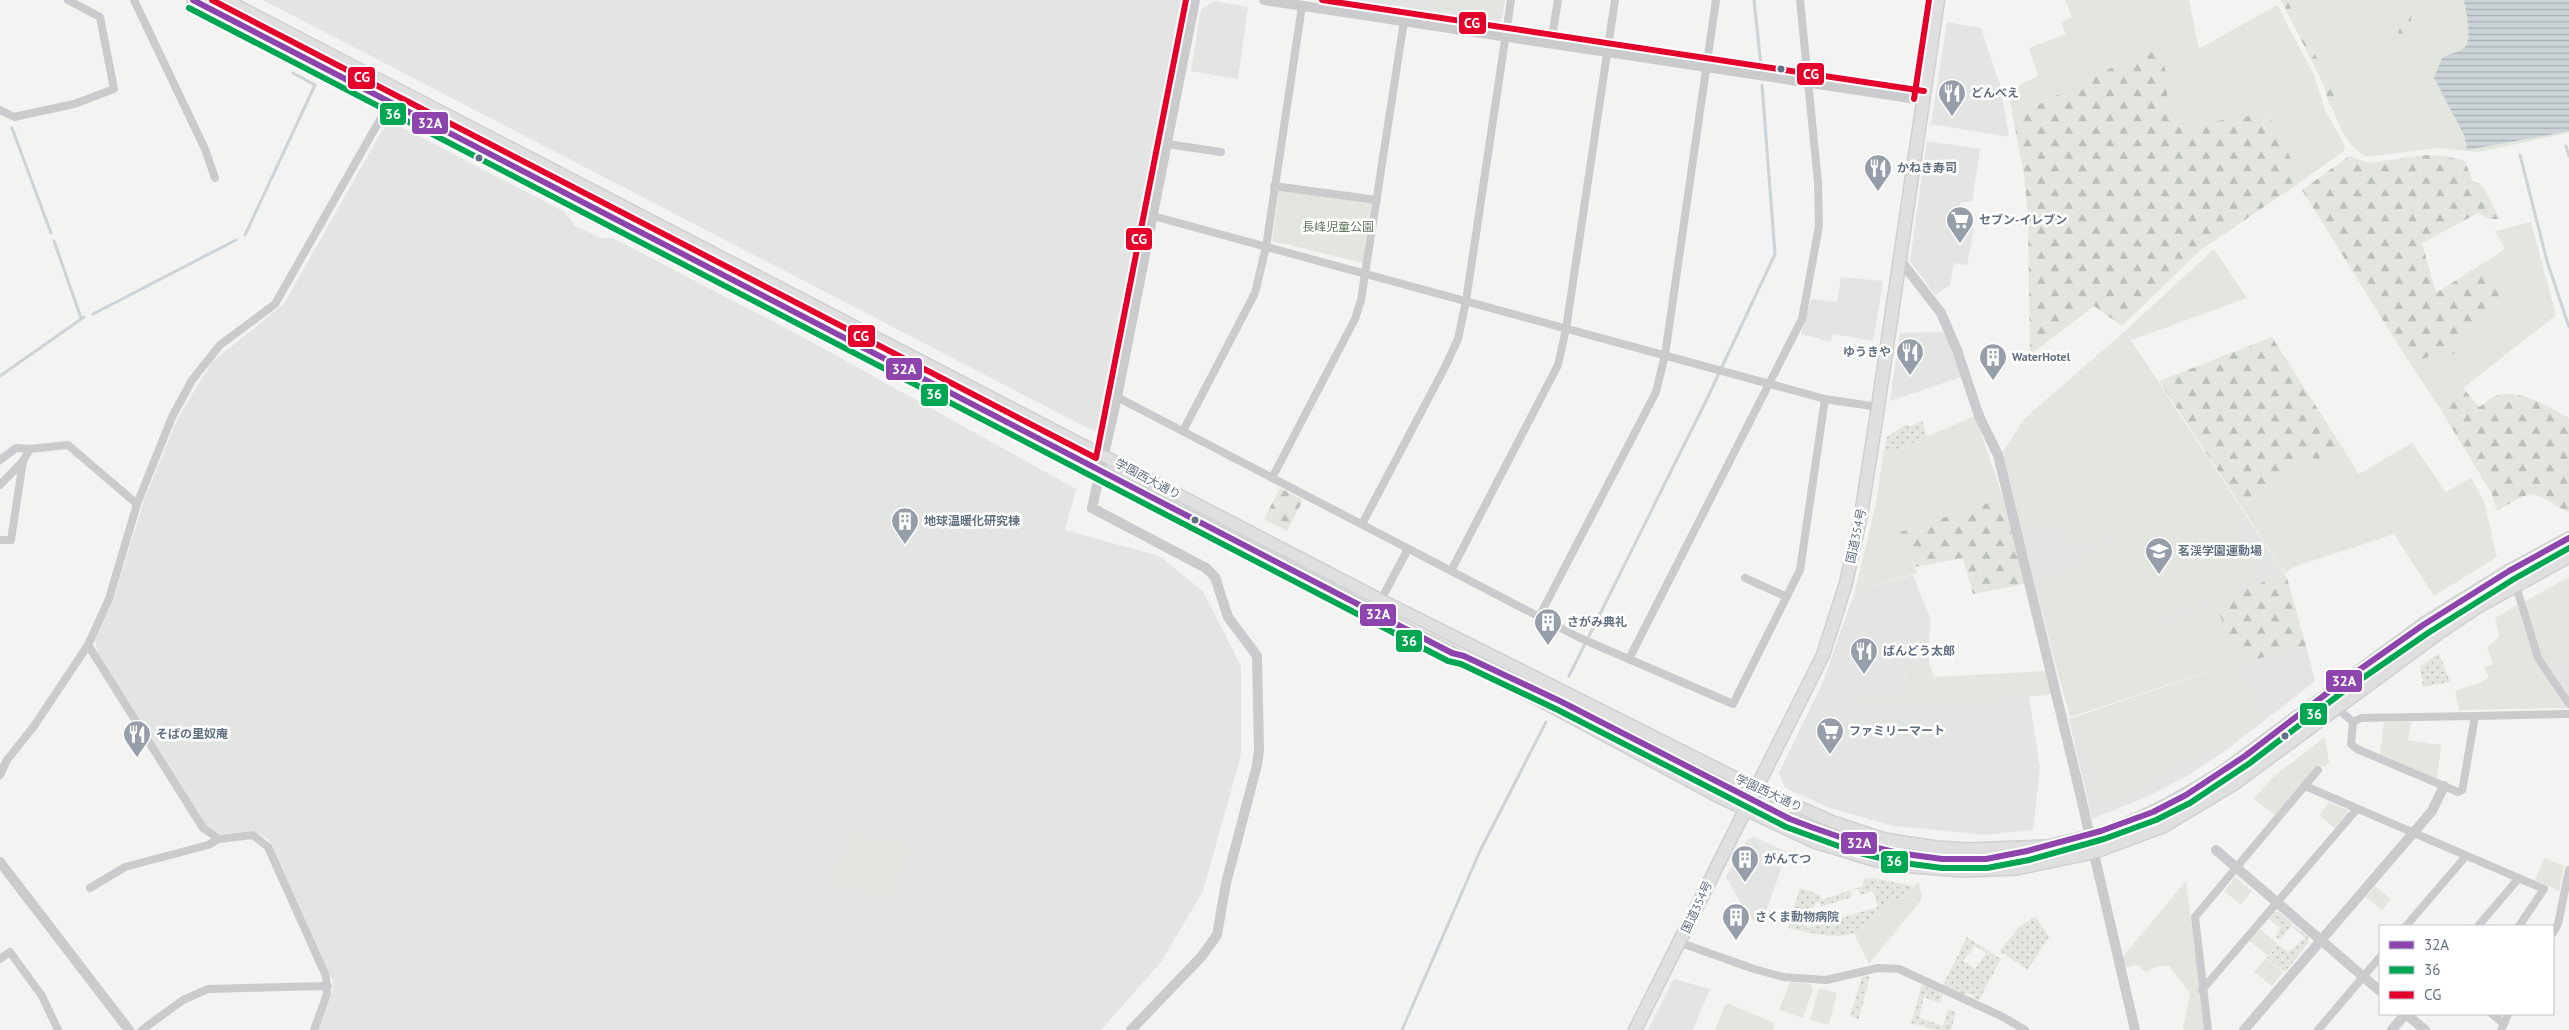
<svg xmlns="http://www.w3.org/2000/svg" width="2569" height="1030" font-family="'PT Sans','Noto Sans JP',sans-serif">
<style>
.built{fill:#e3e5e3}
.green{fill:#e2e6df}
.forest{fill:url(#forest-firs)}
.garden{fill:url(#garden-dots);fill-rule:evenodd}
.water{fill:url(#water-rules)}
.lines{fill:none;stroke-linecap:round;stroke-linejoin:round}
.stream{stroke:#ccd4d7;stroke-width:3}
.secondary-tunnel{stroke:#cfd2d5;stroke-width:11;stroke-dasharray:11 5.5;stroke-linecap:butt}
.secondary-casing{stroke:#cfd1d1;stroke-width:14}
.trunk-casing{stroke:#cfd0d0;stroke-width:15}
.minor{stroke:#cacbcc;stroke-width:8}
.tertiary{stroke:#cacbcc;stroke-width:10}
.secondary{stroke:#dfdfe0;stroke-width:11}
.trunk{stroke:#dfdfe0;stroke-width:12}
.bus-1-casing{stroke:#fff;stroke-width:10}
.bus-2-casing{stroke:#fff;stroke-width:10}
.bus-3-casing{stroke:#fff;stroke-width:10}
.bus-1{stroke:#8e44ad;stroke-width:6}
.bus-2{stroke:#00a651;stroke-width:6}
.bus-3{stroke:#e4002b;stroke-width:6}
.bus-dot{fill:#627182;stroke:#fff;stroke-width:2}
.labels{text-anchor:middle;stroke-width:5;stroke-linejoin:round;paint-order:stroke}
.poi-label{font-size:12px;font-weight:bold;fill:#627182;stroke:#fff;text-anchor:start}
.park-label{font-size:12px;fill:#647961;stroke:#fff}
.street-label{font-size:12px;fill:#627182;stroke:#fff}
.line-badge{stroke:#fff;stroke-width:2}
.badge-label{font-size:14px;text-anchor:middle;font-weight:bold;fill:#fff}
</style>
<defs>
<pattern id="forest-firs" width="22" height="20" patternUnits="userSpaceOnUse" patternTransform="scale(1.25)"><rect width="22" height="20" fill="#e2e6df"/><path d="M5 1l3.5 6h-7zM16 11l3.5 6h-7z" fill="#bbbfba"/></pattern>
<pattern id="garden-dots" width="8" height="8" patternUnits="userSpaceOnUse" patternTransform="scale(1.25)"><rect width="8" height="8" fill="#e2e6df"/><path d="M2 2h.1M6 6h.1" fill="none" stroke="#bbbfba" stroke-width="1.8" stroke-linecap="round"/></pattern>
<pattern id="water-rules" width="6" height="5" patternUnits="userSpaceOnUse" patternTransform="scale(1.25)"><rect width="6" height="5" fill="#ccd4d7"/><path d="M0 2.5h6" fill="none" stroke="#a9b0b4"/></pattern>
</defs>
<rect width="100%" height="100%" fill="#f3f3f1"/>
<!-- built -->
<g class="built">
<path d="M263,0h921l-81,428 -10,3z"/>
<path d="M1327,0h178l-4,25z"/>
<path d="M1214,1l34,6 -10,72 -47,-8 10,-62z"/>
<path d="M1947,22l34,6 19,57 9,52 -78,-13z"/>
<path d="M388,120l177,92 10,14 27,12h11l199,104 264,147 -11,41 94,26 44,35 38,75v89l-38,136 -42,71 -60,68h-783l15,-40v-9l-65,-142 -14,-8 -33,3 -8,-2 -7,-5 -107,-170 -4,-17 19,-41 30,-99 34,-82 34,-56 72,-58z"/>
<path d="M1927,141l53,8 -8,53h-11l-4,23 17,3 -7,37 -13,-2 -4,22 -15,10 -25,-34z"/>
<path d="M1841,277l42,4 -10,60 -40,-7 -2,8 -30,-8 10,-35 26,3z"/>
<path d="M2125,331l162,247 -10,-3 -34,88 63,-17 9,35 -87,68 -41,27 -38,20 -57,23 -23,-100 171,-58 -27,-53 -158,55 -53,-210 22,-34z"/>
<path d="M1947,332l14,45 -71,24 10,-68z"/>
<path d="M1913,575l18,45 -2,16v27l-25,4 2,29 -41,-2 -4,9 168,-6 11,71 -7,62 -48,5 -91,-9 -64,-18 -45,-20 -6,-15 44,-91 32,-91z"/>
<path d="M2569,658v38l-21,-31z"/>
<path d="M1754,837l33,15 -25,71 -9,-3 -9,-11 -18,-32 21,-38z"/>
<path d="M1674,979l36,10 -17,41h-45z"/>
</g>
<!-- green -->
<g class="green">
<path d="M1438,0h56l-4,17 -54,-10z"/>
<path d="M2065,0h124l10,49 78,-44 37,70 11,35 20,36 -1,5 -42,30 -34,-68 -91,14 -11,-17 2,-28 -9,-38 -146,73 -5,-26 30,-15 -9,-28 37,-14 -5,-12 11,-5z"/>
<path d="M2281,0h288v133l-91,19 -40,-4 -71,9c-27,-12 -34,-54 -46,-78 -12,-27 -26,-53 -40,-79z"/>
<path d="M1279,190l92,13 -8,60 -91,-22z"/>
<path d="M2531,222l25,93 -117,92 -28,-42 25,-12 67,-53 -16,-39 18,-12 -10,-18z"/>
<path d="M2214,249l33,49 -115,42 -7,-9z"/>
<path d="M2124,334l105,156 -149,58 -26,-26 -32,5 -17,-73 21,-33z"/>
<path d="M1975,416l28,82 -103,34 17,41 -62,18 22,-92 6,-44z"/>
<path d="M2412,443l34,49 25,-14 13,23 13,56 -63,39 -40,-62 -100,33 -9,7 -44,-68 66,-52 10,6 23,-16 19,30z"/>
<path d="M1166,494l196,101 -4,3 -163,-84z"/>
<path d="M2224,496l33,83 -142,58 -28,-68 23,73 -49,15 -24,-74 50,-15 -5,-14z"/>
<path d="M2569,548v4l-137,80 -98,66 -1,-3 88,-64 123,-74z"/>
<path d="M2569,577v81l-21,7 -7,-9 -17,-54z"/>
<path d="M2517,605l17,54 32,49 -107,2 -4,-19 25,-8 9,-6 -5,-10 9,-3 -6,-16 12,-11 -4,-19z"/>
<path d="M2213,608l27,53 -170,56 -15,-54z"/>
<path d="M1414,622l106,57 -1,2 -83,-44z"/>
<path d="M1929,663l5,14 113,-6 5,23 -35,4 -156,5 3,-9 42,2 -2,-29z"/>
<path d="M2235,665l26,52 -28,23 -47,19 -81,45 -25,-88z"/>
<path d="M2325,707l3,2 -85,63 -52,34 -80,31 -1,-2 46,-18 36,-19 48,-31 47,-38 21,-9z"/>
<path d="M2384,722h27l-3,18 33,5 -4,34 -57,-25z"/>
<path d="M2325,737l4,26 -4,4 -7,-2 -43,50 -21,-16 17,-20z"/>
<path d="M2329,802l19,8 1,3 -13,16 -17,-14z"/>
<path d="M851,835l53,11 -13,53 -52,-13z"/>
<path d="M2545,858l19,8 -5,25 -24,-11z"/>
<path d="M2235,877l17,14 -11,14 -17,-14z"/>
<path d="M2186,881l19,149h-22l7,-37 -21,-27h-11l-12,6 -8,-7 -11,2 -6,-8z"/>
<path d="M1918,882l4,13 -1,5 -52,64 -15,-31 32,-27 25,-15z"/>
<path d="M2375,886l16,13 -9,11 -16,-13z"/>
<path d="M2260,929l18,15 -10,12 -18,-15z"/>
<path d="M2266,958l17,14 -11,14 -18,-14z"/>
<path d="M1790,982l20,2 3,5 -10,29 -24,-8z"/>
<path d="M1819,988l18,5 -8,32 -19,-5z"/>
<path d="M1729,1004l45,19 -1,7h-58l10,-25z"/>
</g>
<!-- forest -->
<g class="forest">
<path d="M2281,0h6l18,39 25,40 6,25 -6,2 -8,-25z"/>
<path d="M2403,0h12l-6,29 -9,10 -2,-5 5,-17z"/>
<path d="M2159,44l9,38 -2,28 11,17 91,-14 34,68 -100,68 -80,77 -28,-20 -64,49 -2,-137 -4,-43 -11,-58z"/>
<path d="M2427,155l18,1 20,5 7,19 11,6 17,33h-12l-10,-6 -56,30 14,50 51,-32 16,39 -44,35 1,15 -16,9 -8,-6 -25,12 -109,-175 47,-34 20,7z"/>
<path d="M2272,337l68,107 -23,16 -10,-6 -66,52 -82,-125z"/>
<path d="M2463,388l16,19c6,-4 13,-11 20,-12 23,-5 51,12 70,23v93l-2,1c-37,-23 -33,-23 -70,-1l-5,-17 -53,-87z"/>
<path d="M1280,488l23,12 -16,31 -23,-12z"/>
<path d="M2003,498l22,86 -52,10 -10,-36 -48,9 -15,-35z"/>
<path d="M2278,575l9,3 19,68 -64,17 -27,-58z"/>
</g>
<!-- garden -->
<g class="garden">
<path d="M1922,421l5,16 -44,18 4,-18 18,-12 6,1z"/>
<path d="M2439,653l11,29 -27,5 -3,-20z"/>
<path d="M1872,878l41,8 -2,5 -25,15 -32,27c-18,7 -47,-1 -66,-5l12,-40 20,7 1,5 42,-14 1,-7zM1858,889l2,6 13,-4 5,16 -71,21 -4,-17 12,-5 -1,-2 5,-2 2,5 31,-10 -2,-6z"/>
<path d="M2274,912h5l14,12 -13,16 -4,-3 4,-9 -11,-9z"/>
<path d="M2035,916l14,21 -22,33 -27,-19 19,-24z"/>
<path d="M2294,926l14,11 1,5 -24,30 -18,-14 11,-13 10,7 17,-14 -12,-10z"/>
<path d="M1967,937l34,22 -22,41 -5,-2v-3l-7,-2 -2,2 -22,-10zM1975,946l11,7 -11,16 -12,-8z"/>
<path d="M1870,976l-11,43 -9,-3 12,-39z"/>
<path d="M1922,985l21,9 -3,9 -16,-6 -5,20 24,9 5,-17 8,3 -5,18h-14l-26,-7z"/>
</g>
<!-- water -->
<path class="water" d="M2464,0h105v131l-102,19 -2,-13 -31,-59 8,-20c6,-4 17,-6 22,-10 9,-8 2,-37 0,-48z"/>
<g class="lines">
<!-- stream -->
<g class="stream">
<path d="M1754,0l7,66"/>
<path d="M12,128l39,105"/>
<path d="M2566,146l3,10"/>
<path d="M2520,155l27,106 22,66"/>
<path d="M245,235l70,-150 -22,-12"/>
<path d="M54,241l27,77"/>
<path d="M93,314l143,-74"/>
<path d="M0,376l84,-59"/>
<path d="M1569,676l136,-273 70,-149 -13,-169"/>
<path d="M1402,1030l78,-179 66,-129"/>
</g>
<!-- secondary-tunnel -->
<path class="secondary-tunnel" d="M1713,781l77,38"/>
<!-- secondary casing -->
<g class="secondary-casing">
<g id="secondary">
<path d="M193,0l1259,653 267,144 95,45 59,18 40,7 50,4 53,-2 77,-16 70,-26 70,-42 205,-151 42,-28 89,-49"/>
<path d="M226,0l1155,600 375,188 77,34 51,17 52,8 32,2 78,-3"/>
<path d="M1525,681l188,100"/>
<path d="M1790,819c40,16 79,30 121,36 21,4 41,3 62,6"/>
<path d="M2041,848c19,-6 40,-9 60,-15 43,-14 82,-36 121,-61l204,-150 82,-51 61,-33"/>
<path d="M1965,860l48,-5"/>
</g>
</g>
<!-- trunk casing -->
<g class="trunk-casing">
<path id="trunk" d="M1635,1030l188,-375 23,-72 15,-68 17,-108 60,-407"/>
</g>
<!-- minor -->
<g class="minor">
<path d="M134,0l71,149 10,29"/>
<path d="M1551,43l7,-43"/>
<path d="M0,110l14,7 60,-13 40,-15 -14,-72 -32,-17"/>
<path d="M1167,144l54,8"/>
<path d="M1274,186l103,14"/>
<path d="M1153,216l672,183 53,8"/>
<path d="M1117,397l463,241 153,66 67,-134 25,-171"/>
<path d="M1183,431l72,-138 11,-46 36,-241"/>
<path d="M0,460l16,-12 14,1 38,-4 69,59"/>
<path d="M1272,478l83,-159 6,-19 43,-279"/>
<path d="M0,485l23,-24 7,-12"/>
<path d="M1362,524l83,-157 13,-28 8,-38 45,-301"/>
<path d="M0,540h11l12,-79"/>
<path d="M1451,571l107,-206 8,-36 49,-329"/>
<path d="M1745,578l42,19"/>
<path d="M2516,586l22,72 31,46"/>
<path d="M1374,613l34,-64"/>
<path d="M1539,617l117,-225 9,-37 51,-355"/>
<path d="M88,645l115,183 16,11 34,-4 15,12 58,129 1,18 -13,36"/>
<path d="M1629,659l173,-340 17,-93 -1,-44 -18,-182"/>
<path d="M2323,696l30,26"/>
<path d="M2475,716l-12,70 -1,4 -4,2 -101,-43 -6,-5 2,-22 8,-4z"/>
<path d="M2475,716l94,-2"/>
<path d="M0,775l7,-15 27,-34 54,-81 21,-46 28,-95 35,-87 20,-37 28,-35 55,-41 123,-216"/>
<path d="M2305,786l239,103 -25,37"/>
<path d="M90,888l35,-21 83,-22 11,-6"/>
<path d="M2406,926l60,-70"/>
<path d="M2478,926l41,-48"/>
<path d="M2553,933l5,-9 11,-54"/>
<path d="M1681,943l73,26 29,8 43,3 52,-12 21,1 104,48 22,13"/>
<path d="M0,959l10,-7 32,44 16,34"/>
<path d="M2202,990l155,-181"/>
<path d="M2492,1014l12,10"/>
<path d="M142,1030l41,-30 25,-11 120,-3"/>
<path d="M2208,1030l-13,-113 123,-147"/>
<path d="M2318,1030l62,-73"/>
<path d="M2501,1030l7,-16"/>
</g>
<!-- tertiary -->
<g class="tertiary">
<path d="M1264,0l659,100"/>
<path d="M1900,260l41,53 16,37 22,66 19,39 77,317 60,258"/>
<path d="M2216,850l164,141"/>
<path d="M0,862l129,168"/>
<path d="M2406,1014l19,16"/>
<path d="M1131,1030l71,-74 15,-21 9,-52 31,-118 2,-15 -2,-94 -29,-39 -13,-40 -9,-9 -114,-60 25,-111 78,-397"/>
<path d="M2244,1030l188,-219 12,-25"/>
<path d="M2392,1030l13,-16"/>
</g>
<!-- secondary -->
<use href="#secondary" class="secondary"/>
<!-- trunk -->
<use href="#trunk" class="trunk"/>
<!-- bus-1 casing -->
<g class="bus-1-casing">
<path id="bus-1" d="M193,0l1259,653 12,3 98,46 228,117 21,8 43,15 44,11 44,6h44l41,-8 74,-20 52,-19 33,-17 59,-39 94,-72 84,-59 86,-54 60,-33"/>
</g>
<!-- bus-2 casing -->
<g class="bus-2-casing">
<path id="bus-2" d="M189,8l1259,653 13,3 97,46 228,117 66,24 44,11 46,6h45l42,-8 75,-21 52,-19 34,-17 60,-40 94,-72 84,-58 86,-54 55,-31"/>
</g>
<!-- bus-3 casing -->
<g class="bus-3-casing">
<g id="bus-3">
<path d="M212,0l884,458 90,-458"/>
<path d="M1322,0l602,91"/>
<path d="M1914,99l15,-99"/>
</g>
</g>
<!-- bus-1 -->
<use href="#bus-1" class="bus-1"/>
<!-- bus-2 -->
<use href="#bus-2" class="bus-2"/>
<!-- bus-3 -->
<use href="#bus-3" class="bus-3"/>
</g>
<!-- icons -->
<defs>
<g id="restaurant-pin" transform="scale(1.4375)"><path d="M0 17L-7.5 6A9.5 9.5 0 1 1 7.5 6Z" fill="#959ea9" stroke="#fff"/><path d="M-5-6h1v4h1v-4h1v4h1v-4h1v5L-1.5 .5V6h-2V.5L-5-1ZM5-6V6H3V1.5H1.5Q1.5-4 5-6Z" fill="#fff"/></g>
<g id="supermarket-pin" transform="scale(1.4375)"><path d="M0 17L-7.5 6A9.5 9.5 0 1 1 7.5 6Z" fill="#959ea9" stroke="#fff"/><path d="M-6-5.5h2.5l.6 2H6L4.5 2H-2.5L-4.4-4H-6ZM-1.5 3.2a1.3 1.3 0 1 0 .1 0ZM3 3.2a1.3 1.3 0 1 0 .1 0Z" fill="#fff"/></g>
<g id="building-pin" transform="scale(1.4375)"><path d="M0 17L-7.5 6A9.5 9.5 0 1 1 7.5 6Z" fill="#959ea9" stroke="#fff"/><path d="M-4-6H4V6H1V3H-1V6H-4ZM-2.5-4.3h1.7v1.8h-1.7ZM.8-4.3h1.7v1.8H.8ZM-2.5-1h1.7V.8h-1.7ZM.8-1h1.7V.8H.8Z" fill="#fff"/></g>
<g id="school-pin" transform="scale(1.4375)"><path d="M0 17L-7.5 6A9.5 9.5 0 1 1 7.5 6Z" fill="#959ea9" stroke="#fff"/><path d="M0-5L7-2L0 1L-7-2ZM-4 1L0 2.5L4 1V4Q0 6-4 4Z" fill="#fff"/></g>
</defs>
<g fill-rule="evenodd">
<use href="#restaurant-pin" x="1952" y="93"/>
<use href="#restaurant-pin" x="1878" y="168"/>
<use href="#supermarket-pin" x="1960" y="220"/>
<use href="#restaurant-pin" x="1910" y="352"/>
<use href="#building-pin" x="1993" y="357"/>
<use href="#building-pin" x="905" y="521"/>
<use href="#school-pin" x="2159" y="551"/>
<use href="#building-pin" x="1548" y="622"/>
<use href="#restaurant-pin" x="1864" y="651"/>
<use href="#supermarket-pin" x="1830" y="731"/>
<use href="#restaurant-pin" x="137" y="734"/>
<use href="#building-pin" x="1745" y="859"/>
<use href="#building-pin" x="1736" y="917"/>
</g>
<!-- markers -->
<g class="bus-dot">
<circle cx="1781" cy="69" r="4.5"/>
<circle cx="479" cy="158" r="4.5"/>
<circle cx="1195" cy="520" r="4.5"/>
<circle cx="2285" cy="736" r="4.5"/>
</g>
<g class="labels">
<!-- poi labels -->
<g class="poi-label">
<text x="1971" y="97">どんべえ</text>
<text x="1897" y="172">かねき寿司</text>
<text x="1979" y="224">セブン-イレブン</text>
<text x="1891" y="356" text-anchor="end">ゆうきや</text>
<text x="2012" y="361">WaterHotel</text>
<text x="924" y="525">地球温暖化研究棟</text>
<text x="2178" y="555">茗渓学園運動場</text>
<text x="1567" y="626">さがみ典礼</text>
<text x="1883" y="655">ばんどう太郎</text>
<text x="1849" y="735">ファミリーマート</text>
<text x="156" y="738">そばの里奴庵</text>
<text x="1764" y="863">がんてつ</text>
<text x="1755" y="921">さくま動物病院</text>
</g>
<!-- park labels -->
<g class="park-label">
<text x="1338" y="231">長峰児童公園</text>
</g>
<!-- street labels -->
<g class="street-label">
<text transform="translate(1148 479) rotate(28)" y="4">学園西大通り</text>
<text transform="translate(1856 536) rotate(-78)" y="4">国道354号</text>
<text transform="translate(1769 793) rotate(25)" y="4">学園西大通り</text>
<text transform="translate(1697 907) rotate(-65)" y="4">国道354号</text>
</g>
</g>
<g class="line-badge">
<rect x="1458" y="11" width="29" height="24" rx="5" fill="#e4002b"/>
<rect x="1796" y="62" width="29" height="24" rx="5" fill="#e4002b"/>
<rect x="347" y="66" width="29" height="24" rx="5" fill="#e4002b"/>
<rect x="379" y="102" width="28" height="24" rx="5" fill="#00a651"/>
<rect x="411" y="111" width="38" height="24" rx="5" fill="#8e44ad"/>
<rect x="1125" y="227" width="28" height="24" rx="5" fill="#e4002b"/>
<rect x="847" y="324" width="29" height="24" rx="5" fill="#e4002b"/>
<rect x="885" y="357" width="38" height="24" rx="5" fill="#8e44ad"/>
<rect x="920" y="383" width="29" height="24" rx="5" fill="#00a651"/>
<rect x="1359" y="603" width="38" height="24" rx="5" fill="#8e44ad"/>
<rect x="1395" y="629" width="28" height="24" rx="5" fill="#00a651"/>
<rect x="2325" y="669" width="38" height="24" rx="5" fill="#8e44ad"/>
<rect x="2299" y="702" width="29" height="24" rx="5" fill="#00a651"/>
<rect x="1840" y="831" width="38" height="24" rx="5" fill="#8e44ad"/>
<rect x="1880" y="850" width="29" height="24" rx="5" fill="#00a651"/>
</g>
<g class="badge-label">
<text x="1472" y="28">CG</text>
<text x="1811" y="79">CG</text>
<text x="362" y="82">CG</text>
<text x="393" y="119">36</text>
<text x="430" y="128">32A</text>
<text x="1139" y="244">CG</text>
<text x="861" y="341">CG</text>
<text x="904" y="374">32A</text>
<text x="934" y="399">36</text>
<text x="1378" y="619">32A</text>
<text x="1409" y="646">36</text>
<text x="2344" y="686">32A</text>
<text x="2314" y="719">36</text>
<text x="1859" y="848">32A</text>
<text x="1894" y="866">36</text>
</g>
<!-- legend -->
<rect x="2379" y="925" width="175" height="90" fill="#ffffff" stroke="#c0c6cd"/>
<rect x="2389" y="941" width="25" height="8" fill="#8e44ad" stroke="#c0c6cd"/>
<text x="2424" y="950" font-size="15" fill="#627182">32A</text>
<rect x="2389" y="966" width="25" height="8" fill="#00a651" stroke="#c0c6cd"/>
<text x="2424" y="975" font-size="15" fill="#627182">36</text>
<rect x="2389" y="991" width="25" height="8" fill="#e4002b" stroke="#c0c6cd"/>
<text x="2424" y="1000" font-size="15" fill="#627182">CG</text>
</svg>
